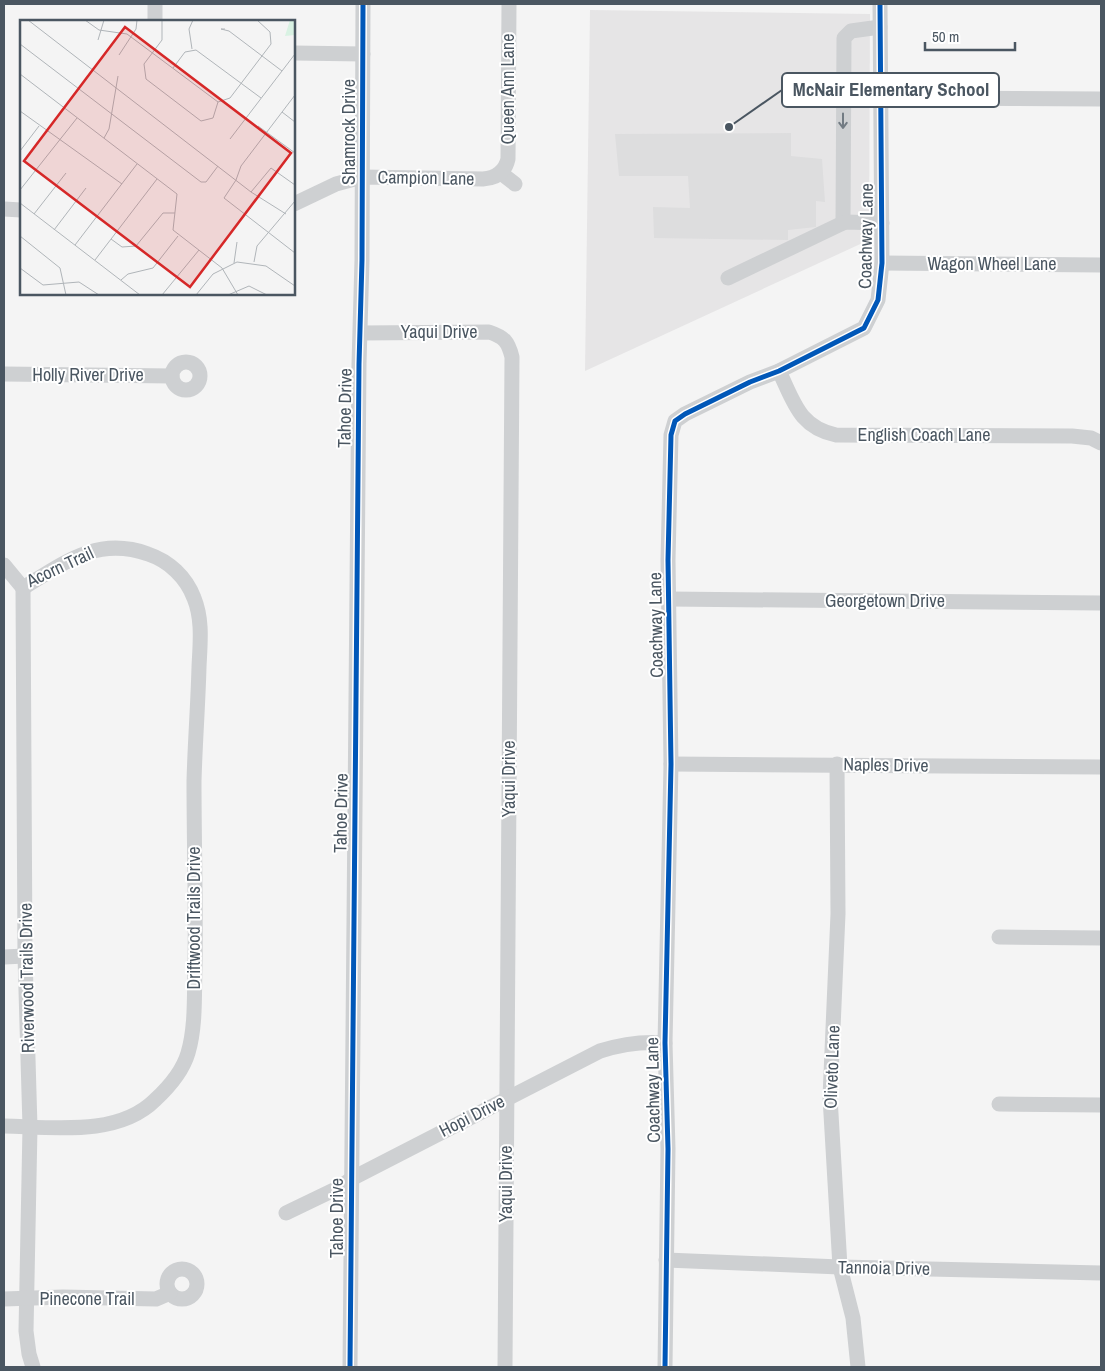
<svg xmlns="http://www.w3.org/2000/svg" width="1105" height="1371" font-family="'Archivo Narrow',sans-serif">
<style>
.education{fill:#e6e5e6}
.building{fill:#ddddde}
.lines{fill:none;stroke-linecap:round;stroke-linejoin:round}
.minor{stroke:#ced0d2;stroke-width:15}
.cycleway-casing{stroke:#fff;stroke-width:8}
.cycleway{stroke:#0057b8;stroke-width:5}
.oneway{stroke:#727b83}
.labels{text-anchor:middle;stroke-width:4;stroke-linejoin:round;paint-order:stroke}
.street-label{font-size:18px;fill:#4a5661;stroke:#fff}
.inset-road{fill:none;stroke:#b0b5b9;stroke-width:1}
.view{fill:#d62828;fill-opacity:0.15;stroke:#d62828;stroke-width:2.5}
.inset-edge{fill:none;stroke:#4a5661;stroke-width:2.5}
.leader{fill:none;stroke:#4a5661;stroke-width:2}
.callout-dot{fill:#4a5661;stroke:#fff;stroke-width:2}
.callout{fill:#fff;stroke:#4a5661;stroke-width:2}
.callout-label{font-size:19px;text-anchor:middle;font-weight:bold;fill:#4a5661}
</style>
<rect width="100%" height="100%" fill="#f4f4f4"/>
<!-- education -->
<path class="education" d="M590,10l280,4 -1,226 -284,131z"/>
<!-- building -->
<path class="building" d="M791,133v23l31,3 3,43 -9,-1v26l-28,3v10l-134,-2 -1,-31 37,1 -2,-32h-69l-4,-42z"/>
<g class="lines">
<!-- minor -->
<g class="minor">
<path d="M155,21v-17"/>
<path d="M294,53l69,1"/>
<path d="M880,98l221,1"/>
<path d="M501,173l14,11"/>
<path d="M294,204l42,-20 26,-7 121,2c13,-1 22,-7 25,-20l1,-155"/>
<path d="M4,209l17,1"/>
<path d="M843,223l1,-185 7,-7 29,-4"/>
<path d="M882,263l219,2"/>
<path d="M728,278l117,-56 37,1"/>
<path d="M361,333l128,-1c15,5 19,9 23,25l-7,1010"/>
<circle cx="186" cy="376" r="14"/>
<path d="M779,371c15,31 20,56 57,64l236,1 19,2 10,5"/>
<path d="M4,374l168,2"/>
<path d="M4,565l19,23"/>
<path d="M23,588l2,368 5,171 -4,204 3,23 4,13"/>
<path d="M669,599l432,4"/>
<path d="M671,764l430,3"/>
<path d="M837,764l1,150 -8,183 10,170 13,51 5,49"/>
<path d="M999,937l102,1"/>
<path d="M4,957l21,-1"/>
<path d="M999,1104l102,1"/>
<path d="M4,1126c48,1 114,11 151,-26 13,-12 28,-30 33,-47 8,-27 6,-59 7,-87 1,-62 -1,-123 -1,-185 1,-38 4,-76 5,-114 1,-23 4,-47 -5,-69 -8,-21 -25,-37 -46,-44 -50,-18 -83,8 -125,34"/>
<path d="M286,1213l54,-26 11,-8 249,-128c22,-7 42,-10 65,-8"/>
<path d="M666,1260l174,7 261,6"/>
<circle cx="182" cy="1284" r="15"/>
<path d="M4,1299l59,-2 93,2 14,-6"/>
<path d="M350,1367l9,-1003 3,-104 1,-256"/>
<path d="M665,1367l3,-218 -3,-106 6,-279 -3,-204 3,-125 4,-14 10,-7 65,-32 29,-11 85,-43 14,-28 4,-37 -2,-259"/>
</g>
<!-- cycleway casing -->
<g class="cycleway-casing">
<g id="cycleway">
<path d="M350,1367l9,-1003 3,-104 1,-256"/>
<path d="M665,1367l3,-218 -3,-106 6,-279 -3,-204 3,-125 4,-14 10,-7 65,-32 29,-11 85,-43 14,-28 4,-37 -2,-259"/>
</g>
</g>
<!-- cycleway -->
<use href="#cycleway" class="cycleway"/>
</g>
<!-- one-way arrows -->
<defs><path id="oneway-shaft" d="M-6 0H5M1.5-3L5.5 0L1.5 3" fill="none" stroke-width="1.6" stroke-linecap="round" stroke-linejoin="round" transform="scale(1.25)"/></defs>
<use class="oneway" href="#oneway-shaft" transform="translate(843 121) rotate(90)"/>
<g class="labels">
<!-- street labels -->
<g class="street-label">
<text transform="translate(508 89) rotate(-90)" y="6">Queen Ann Lane</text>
<text transform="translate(349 132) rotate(-90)" y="6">Shamrock Drive</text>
<text transform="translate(426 178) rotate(1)" y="6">Campion Lane</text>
<text transform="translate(866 236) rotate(-89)" y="6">Coachway Lane</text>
<text x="992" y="270">Wagon Wheel Lane</text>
<text x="439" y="338">Yaqui Drive</text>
<text x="88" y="381">Holly River Drive</text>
<text transform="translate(345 408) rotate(-89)" y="6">Tahoe Drive</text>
<text x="924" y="441">English Coach Lane</text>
<text transform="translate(60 567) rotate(-25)" y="6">Acorn Trail</text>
<text x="885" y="607">Georgetown Drive</text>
<text transform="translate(656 625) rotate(-91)" y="6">Coachway Lane</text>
<text transform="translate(886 765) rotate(1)" y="6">Naples Drive</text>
<text transform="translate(509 779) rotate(-90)" y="6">Yaqui Drive</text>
<text transform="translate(341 813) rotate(-89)" y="6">Tahoe Drive</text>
<text transform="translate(194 918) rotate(-90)" y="6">Driftwood Trails Drive</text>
<text transform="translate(27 978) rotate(-91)" y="6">Riverwood Trails Drive</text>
<text transform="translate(832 1067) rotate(-88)" y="6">Oliveto Lane</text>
<text transform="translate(653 1090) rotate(-91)" y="6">Coachway Lane</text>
<text transform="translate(472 1116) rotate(-27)" y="6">Hopi Drive</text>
<text transform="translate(506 1184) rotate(-90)" y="6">Yaqui Drive</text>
<text transform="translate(337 1218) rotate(-90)" y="6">Tahoe Drive</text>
<text transform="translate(884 1268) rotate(1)" y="6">Tannoia Drive</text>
<text x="87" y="1305">Pinecone Trail</text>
</g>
</g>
<!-- overview -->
<g transform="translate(20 20)">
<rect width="275" height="275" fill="#f4f4f4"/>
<path d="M270,0h5v15l-10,1z" fill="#d9f2e3"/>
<path class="inset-road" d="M8,0l223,172 35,22M65,0l14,10 28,4 91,68M142,0v20l-18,24 2,15 55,42 12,-3 5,-16M205,9h-4l8,2 53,40M78,20l6,-20M0,24l181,138h5l12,-16M172,29l-3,-20 4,-9M99,35l17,-26 1,-9M153,48l12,-16 11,-2 65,48M0,54l157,120 -4,36 49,38 16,27M198,82l12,-4 41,-54 -1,-12 -13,-12M0,91l102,73M262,92l13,10M238,106l37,27M84,118l5,-9 9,-53M210,119l65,-85M0,131l19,-25M251,148l24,17M0,170l57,-72M231,172l20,-24M204,178l12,-18 5,-14 54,-71M204,178l71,55M0,183l120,92M14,194l32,-41M34,210l32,-42M0,216l40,32 6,27M91,219l11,8 14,-1 27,-33h12M55,225l62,-81M75,240l62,-81M234,242l3,-16 38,-45M214,243l3,-21M0,248l23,17 36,-3 20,13M101,260l7,-6 25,-6 25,-32M142,275l37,-45M176,275l17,-21 24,-12 29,4 29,20M208,275l21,-9 18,9"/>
<path class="view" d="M105,7l166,126 -101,134 -166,-126z"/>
<rect width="275" height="275" class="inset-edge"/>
</g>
<!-- callouts -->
<path class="leader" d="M729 127L782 90"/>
<circle class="callout-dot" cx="729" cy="127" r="5"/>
<rect class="callout" x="782" y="73" width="217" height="34" rx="5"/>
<g class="callout-label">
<text x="891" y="96">McNair Elementary School</text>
</g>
<!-- border -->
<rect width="1105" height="1371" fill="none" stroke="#4a5661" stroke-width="10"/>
<!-- scale -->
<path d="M925 42v8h90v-8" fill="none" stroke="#4a5661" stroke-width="2.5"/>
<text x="932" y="42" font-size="15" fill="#4a5661" stroke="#ffffff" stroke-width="4" paint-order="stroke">50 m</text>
</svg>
